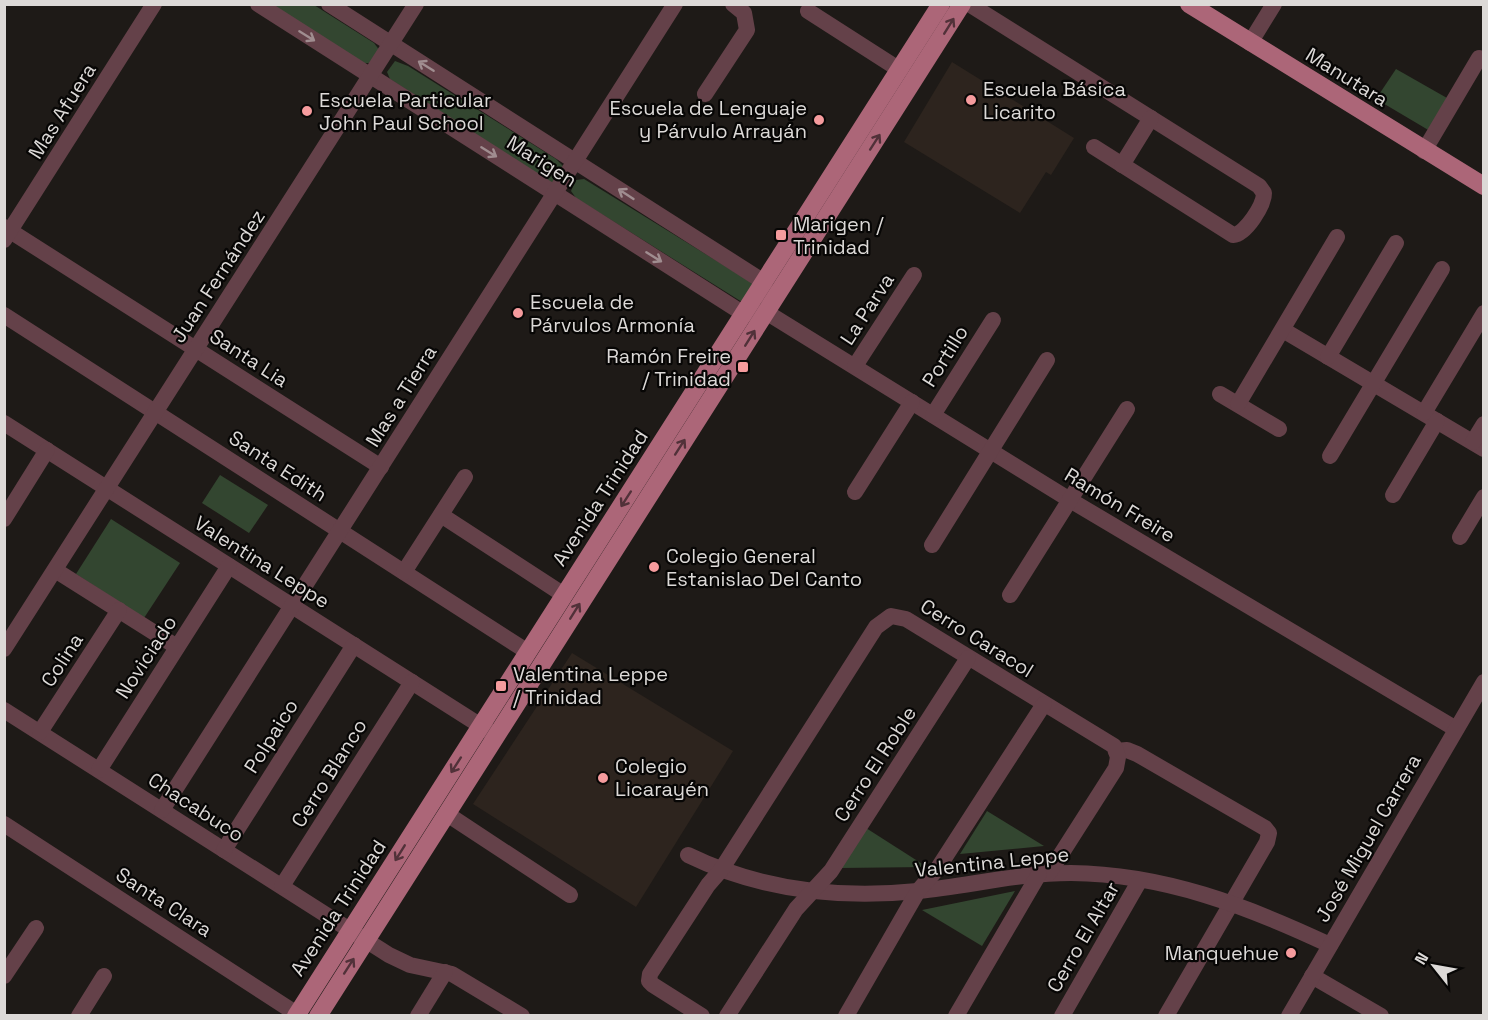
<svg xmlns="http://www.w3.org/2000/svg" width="1488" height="1020" font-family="'Space Grotesk',sans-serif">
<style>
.built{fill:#2d241e}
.green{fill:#334630}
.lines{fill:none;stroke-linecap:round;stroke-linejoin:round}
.minor{stroke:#644149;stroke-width:16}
.major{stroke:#ac6678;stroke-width:18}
.oneway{stroke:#513139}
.oneway2{stroke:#a08d90}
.poi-dot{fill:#f59b9d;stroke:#070605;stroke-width:2}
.labels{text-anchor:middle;stroke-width:4.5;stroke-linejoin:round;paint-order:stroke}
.street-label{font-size:20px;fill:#dcd9d7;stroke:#070605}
.poi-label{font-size:20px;fill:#dcd9d7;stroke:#070605;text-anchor:start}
</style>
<rect width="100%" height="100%" fill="#1e1a17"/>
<!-- built -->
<g class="built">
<path d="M952,62l122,76 -23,37 -5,-3 -26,41 -116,-71z"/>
<path d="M572,653l161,98 -97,156 -163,-103z"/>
</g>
<!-- green -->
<g class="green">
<path d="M270,5h44l60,38 6,8 -8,12h-8z"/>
<path d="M395,61l13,5 148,93 7,7 -8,16h-5l-160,-103 -3,-7z"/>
<path d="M1396,69l51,29 -17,33 -54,-32z"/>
<path d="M584,179l170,105 -12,18 -166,-104 -5,-7 5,-11z"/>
<path d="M220,475l48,30 -19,28 -47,-30z"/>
<path d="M111,519l69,44 -36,55 -68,-44z"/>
<path d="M987,811l57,35 -84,8z"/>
<path d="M866,828l61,39 -87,1z"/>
<path d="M1015,891l-33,55 -60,-36z"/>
</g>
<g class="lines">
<!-- minor -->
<g class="minor">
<path d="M258,4l486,310 22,-2 304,188 386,229"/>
<path d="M329,4l435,278 1,14"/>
<path d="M969,4l290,182 5,7c0,12 -18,41 -31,42l-139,-88"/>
<path d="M808,11l92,59"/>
<path d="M1250,43l24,-39"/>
<path d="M705,94l42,-64 -3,-17 -11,-9"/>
<path d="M1424,151l55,-93"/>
<path d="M1122,165l29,-47"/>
<path d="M4,227l377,240"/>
<path d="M4,240l150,-236"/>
<path d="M4,315l524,337"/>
<path d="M1283,330l201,119"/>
<path d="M1328,357l68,-114"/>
<path d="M855,366l59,-91"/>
<path d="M1220,394l59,35"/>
<path d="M1238,404l99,-167"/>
<path d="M1424,413l60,-100"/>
<path d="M933,415l60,-95"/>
<path d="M4,423l488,310"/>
<path d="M1473,442l11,-18"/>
<path d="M1330,456l112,-187"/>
<path d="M855,492l57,-90"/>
<path d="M1393,495l44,-74"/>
<path d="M441,515l123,80"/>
<path d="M4,519l43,-69"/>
<path d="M1460,537l24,-40"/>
<path d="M932,545l115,-185"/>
<path d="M55,570l122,77"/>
<path d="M404,572l61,-95"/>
<path d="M1010,595l117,-186"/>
<path d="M4,649l412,-645"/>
<path d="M4,710l385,245 21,10 42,9 70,42"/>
<path d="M40,732l79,-122"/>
<path d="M1116,751l11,-1 10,4 128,74 4,5 -2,9 -101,174"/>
<path d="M99,770l130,-204"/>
<path d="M162,810l513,-806"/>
<path d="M447,814l123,81"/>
<path d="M4,824l296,192"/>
<path d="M224,850l130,-205"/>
<path d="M688,855c72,35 151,44 230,36 51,-5 101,-18 153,-18 93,1 176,33 259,72"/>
<path d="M282,886l130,-204"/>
<path d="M4,976l32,-48"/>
<path d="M1312,976l69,40"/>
<path d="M79,1016l25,-40"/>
<path d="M418,1016l27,-44"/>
<path d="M702,1016l-49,-31 -4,-4 1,-7 58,-89 13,-15 155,-243 15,-11 15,3 208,127 4,11 -2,11 -67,105"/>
<path d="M727,1016l69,-107 35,-38 137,-213"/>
<path d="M846,1016l72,-125 20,-23 106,-164"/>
<path d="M956,1016l83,-142"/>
<path d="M1062,1016l78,-136"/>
<path d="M1289,1016l195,-334"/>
</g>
<!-- major -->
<g class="major">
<path d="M1189,4l295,182"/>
<path d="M296,1016l645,-1012"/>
<path d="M318,1016l644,-1012"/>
</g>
</g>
<!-- one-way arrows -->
<defs><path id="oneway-shaft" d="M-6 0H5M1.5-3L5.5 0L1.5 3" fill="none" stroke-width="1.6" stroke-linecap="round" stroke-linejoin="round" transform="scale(1.5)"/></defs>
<g class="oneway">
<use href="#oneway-shaft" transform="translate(949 26) rotate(-58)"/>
<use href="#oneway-shaft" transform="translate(875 142) rotate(-57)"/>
<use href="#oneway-shaft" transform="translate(750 338) rotate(-58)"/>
<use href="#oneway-shaft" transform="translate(680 447) rotate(-57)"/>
<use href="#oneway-shaft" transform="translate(626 499) rotate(123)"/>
<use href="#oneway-shaft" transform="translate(575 611) rotate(-58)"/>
<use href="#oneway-shaft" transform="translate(456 765) rotate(123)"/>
<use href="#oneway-shaft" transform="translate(400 853) rotate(122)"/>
<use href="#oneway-shaft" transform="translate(349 966) rotate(-57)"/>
</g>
<g class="oneway2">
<use href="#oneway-shaft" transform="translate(307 36) rotate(32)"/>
<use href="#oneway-shaft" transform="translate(426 66) rotate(-148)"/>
<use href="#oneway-shaft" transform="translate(489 152) rotate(32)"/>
<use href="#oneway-shaft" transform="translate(626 194) rotate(-147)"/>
<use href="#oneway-shaft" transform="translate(654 257) rotate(32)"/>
</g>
<!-- markers -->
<g class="poi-dot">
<circle cx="971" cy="100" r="6"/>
<circle cx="307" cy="111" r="6"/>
<circle cx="819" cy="120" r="6"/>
<rect x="775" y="229" width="12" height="12" rx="3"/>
<circle cx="518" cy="313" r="6"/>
<rect x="737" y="361" width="12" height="12" rx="3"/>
<circle cx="654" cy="567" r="6"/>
<rect x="495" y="680" width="12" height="12" rx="3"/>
<circle cx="603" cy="778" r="6"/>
<circle cx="1291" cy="953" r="6"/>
</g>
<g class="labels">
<!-- street labels -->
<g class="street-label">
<text transform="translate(1347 77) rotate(32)" y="7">Manutara</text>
<text transform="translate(62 111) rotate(-58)" y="7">Mas Afuera</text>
<text transform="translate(542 161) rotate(32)" y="7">Marigen</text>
<text transform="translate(218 276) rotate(-57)" y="7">Juan Fernández</text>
<text transform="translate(867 309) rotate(-57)" y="7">La Parva</text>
<text transform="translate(945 356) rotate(-58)" y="7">Portillo</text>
<text transform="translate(249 358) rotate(33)" y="7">Santa Lia</text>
<text transform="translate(401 396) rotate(-58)" y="7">Mas a Tierra</text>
<text transform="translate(278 466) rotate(33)" y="7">Santa Edith</text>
<text transform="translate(600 498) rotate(-57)" y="7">Avenida Trinidad</text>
<text transform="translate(1120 505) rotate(31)" y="7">Ramón Freire</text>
<text transform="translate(262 562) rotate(32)" y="7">Valentina Leppe</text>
<text transform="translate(977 638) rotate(32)" y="7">Cerro Caracol</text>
<text transform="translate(146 657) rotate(-57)" y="7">Noviciado</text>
<text transform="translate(62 660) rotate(-57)" y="7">Colina</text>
<text transform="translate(271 736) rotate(-58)" y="7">Polpaico</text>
<text transform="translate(875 764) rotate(-57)" y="7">Cerro El Roble</text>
<text transform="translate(329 773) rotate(-58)" y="7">Cerro Blanco</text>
<text transform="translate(196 807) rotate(33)" y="7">Chacabuco</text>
<text transform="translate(1368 838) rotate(-60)" y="7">José Miguel Carrera</text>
<text transform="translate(992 862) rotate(-6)" y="7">Valentina Leppe</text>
<text transform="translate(164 902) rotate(33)" y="7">Santa Clara</text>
<text transform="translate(338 908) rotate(-57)" y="7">Avenida Trinidad</text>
<text transform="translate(1083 937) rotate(-60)" y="7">Cerro El Altar</text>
</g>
<!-- poi labels -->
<g class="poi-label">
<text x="983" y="96">Escuela Básica<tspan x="983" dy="23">Licarito</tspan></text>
<text x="319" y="107">Escuela Particular<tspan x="319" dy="23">John Paul School</tspan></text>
<text x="807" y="115" text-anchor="end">Escuela de Lenguaje<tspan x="807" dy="23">y Párvulo Arrayán</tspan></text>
<text x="793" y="231">Marigen /<tspan x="793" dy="23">Trinidad</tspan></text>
<text x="530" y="309">Escuela de<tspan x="530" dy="23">Párvulos Armonía</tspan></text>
<text x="731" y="363" text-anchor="end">Ramón Freire<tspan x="731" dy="23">/ Trinidad</tspan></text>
<text x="666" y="563">Colegio General<tspan x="666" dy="23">Estanislao Del Canto</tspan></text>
<text x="513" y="681">Valentina Leppe<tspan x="513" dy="23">/ Trinidad</tspan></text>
<text x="615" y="773">Colegio<tspan x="615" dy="23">Licarayén</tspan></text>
<text x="1279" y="960" text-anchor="end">Manquehue</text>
</g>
</g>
<!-- border -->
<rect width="1488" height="1020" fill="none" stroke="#dcd9d7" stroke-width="12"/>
<!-- north arrow -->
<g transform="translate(1434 966) rotate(301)" stroke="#070605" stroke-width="4.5" paint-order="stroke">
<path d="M0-4.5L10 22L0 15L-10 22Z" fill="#dcd9d7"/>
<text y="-9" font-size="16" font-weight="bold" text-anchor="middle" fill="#dcd9d7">N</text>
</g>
</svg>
